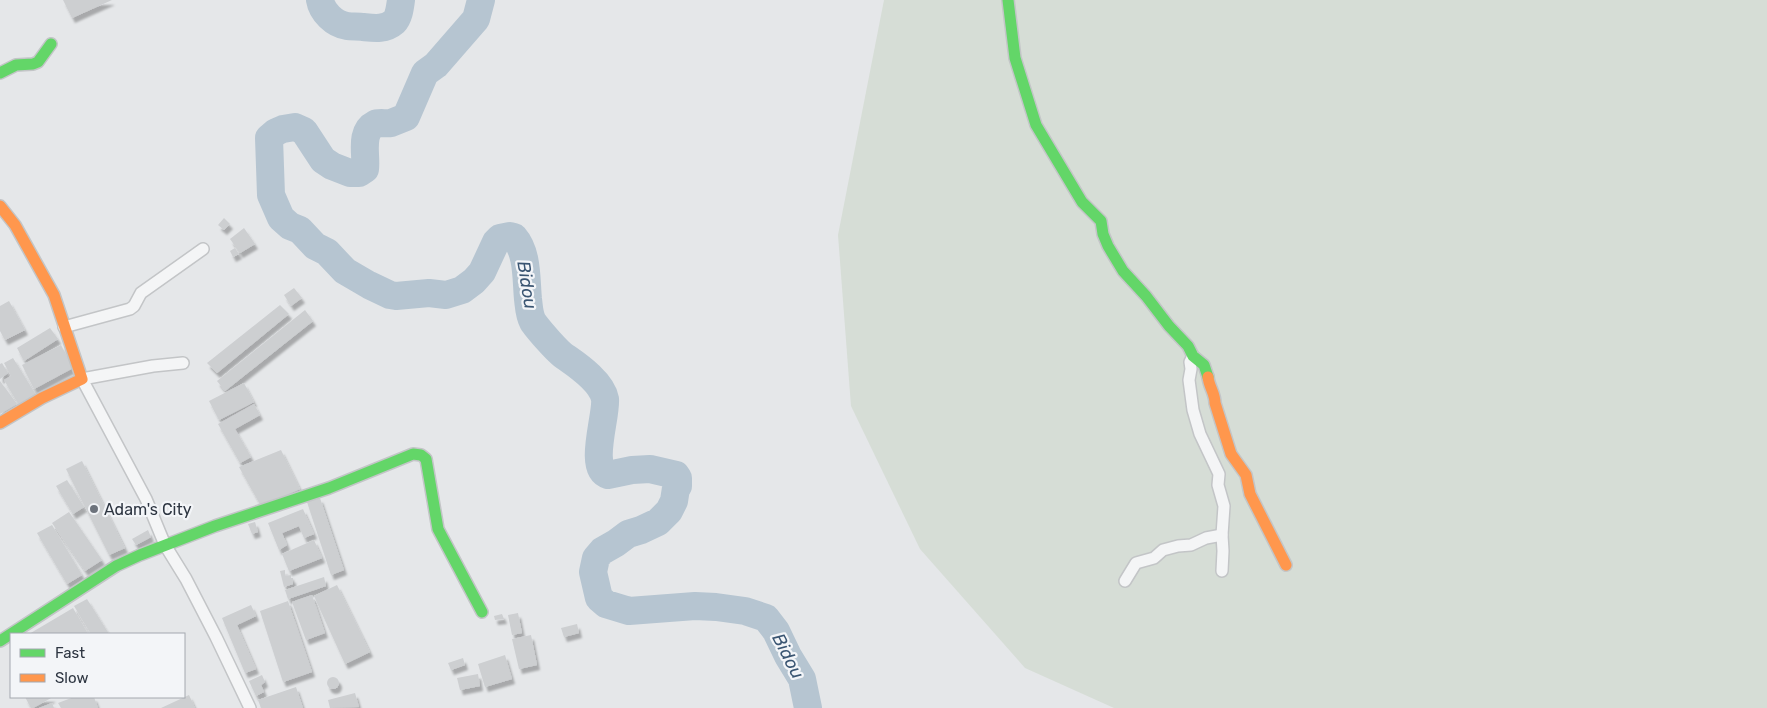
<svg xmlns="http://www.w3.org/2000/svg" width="1767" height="708" font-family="Rubik,sans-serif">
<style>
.green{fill:#d6ddd6}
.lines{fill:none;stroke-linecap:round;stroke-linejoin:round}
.river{stroke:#b6c5d1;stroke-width:28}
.building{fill:#cdcfd1;filter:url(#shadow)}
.street-casing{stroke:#c3c5c7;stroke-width:14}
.fast-casing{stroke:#c3c5c7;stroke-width:14}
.slow-casing{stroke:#c3c5c7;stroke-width:14}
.street{stroke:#f4f5f6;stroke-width:11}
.fast{stroke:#63d668;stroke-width:11}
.slow{stroke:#ff974d;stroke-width:11}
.poi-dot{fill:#6d737c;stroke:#f3f5f8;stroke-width:2}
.labels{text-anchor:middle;stroke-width:4.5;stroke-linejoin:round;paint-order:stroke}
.poi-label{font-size:16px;fill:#2d3541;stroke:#f3f5f8;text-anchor:start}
.water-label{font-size:18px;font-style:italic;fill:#3a5572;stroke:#f3f5f8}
</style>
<defs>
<filter id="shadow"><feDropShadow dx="3" dy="5" stdDeviation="1" flood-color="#0004"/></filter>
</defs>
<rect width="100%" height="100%" fill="#e5e7e9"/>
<!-- green -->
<path class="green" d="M884,0h883v708h-653l-89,-40 -105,-119 -69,-143 -13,-171z"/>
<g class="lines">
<!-- river -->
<g class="river">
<path d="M320,0c2,12 14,24 27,26 5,1 11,0 16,1 10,1 22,3 31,-5 5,-5 6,-15 7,-22"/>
<path d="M481,0l-5,19 -40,46 -11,8 -19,44c-5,2 -10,4 -15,6 -5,1 -12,-1 -16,1 -16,8 -8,32 -10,45l-6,4h-9l-18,-7 -9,-6 -19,-29 -9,-4 -12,2 -7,3 -7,6 2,57 10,23 9,8 10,4 15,16 12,6 18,19 24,14 21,10 6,1 33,-3 17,2 16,-5 12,-9 8,-9 14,-30 4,-4 10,-2 4,1c14,16 12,42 14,62 1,8 1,16 5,23 5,7 26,32 34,36 13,9 35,25 38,41 2,16 -17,70 3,76l24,-5 18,-1 26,6 2,3v8l-2,2 -2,13 -5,10 -11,11 -17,8 -13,4 -12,9 -14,8 -6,7 -3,14 6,26 7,6 23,7 66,-5 21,1 29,4 21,7 10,13 12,25 14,23 6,29"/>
</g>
</g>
<!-- building -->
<g class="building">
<path d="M63,0h49l-40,18z"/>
<path d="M224,218l6,6 -6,6 -6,-5z"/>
<path d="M244,228l11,16 -15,9 -10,-14z"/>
<path d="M235,248l4,6 -6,3 -3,-6z"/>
<path d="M294,288l8,10 -11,8 -7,-11z"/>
<path d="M9,301l16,29 -20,10 -5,-9v-25z"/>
<path d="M280,305l9,9 -72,59 -10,-10z"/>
<path d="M305,310l8,11 -88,70 -8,-10z"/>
<path d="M50,328l8,11 -34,22 -7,-13z"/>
<path d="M61,345l12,23 -39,21 -12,-24z"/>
<path d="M13,358l23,37 -17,10 -15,-25 7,-4 -7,-13z"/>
<path d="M2,363l6,10 -8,6v-15z"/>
<path d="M0,381l17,23 -17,10z"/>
<path d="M244,383l10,19 -35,18 -10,-19z"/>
<path d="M254,404l6,11 -25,14 16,28 -11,6 -22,-39z"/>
<path d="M281,450l19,39 -39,17 -22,-39z"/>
<path d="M82,461l43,87 -16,7 -43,-86z"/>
<path d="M67,480l17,27 -11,7 -17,-28z"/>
<path d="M320,498l24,72 -13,5 -24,-73z"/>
<path d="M303,509l11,25 -10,4 -5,-12 -17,7 5,12 -8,5 -11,-27z"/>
<path d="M69,512l33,48 -17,11 -33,-48z"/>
<path d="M255,522l3,10 -6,2 -4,-10z"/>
<path d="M52,525l30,50 -15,9 -30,-51z"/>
<path d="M148,530l3,7 -15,8 -4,-6z"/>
<path d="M314,540l8,18 -33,13 -7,-17z"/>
<path d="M285,570v6l6,-1v3h2v6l-9,3 -4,-16z"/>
<path d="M324,577l2,9 -38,13 -3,-9z"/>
<path d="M337,585l33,67 -25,12 -31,-68z"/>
<path d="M312,595l13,38 -19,7 -14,-38z"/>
<path d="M87,599l22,35h-18l-17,-28z"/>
<path d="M288,601l24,71 -29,10 -23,-71z"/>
<path d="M251,605l5,11 -19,9 19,44 -11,4 -23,-55z"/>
<path d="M73,608l15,26h-59z"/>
<path d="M518,613l4,20 -10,2 -4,-20z"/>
<path d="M502,614l2,5 -9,1 -1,-4z"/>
<path d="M577,624l2,9 -15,4 -3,-9z"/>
<path d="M531,635l6,30 -18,4 -7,-30z"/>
<path d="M505,655l7,24 -27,8 -7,-23z"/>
<path d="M463,658l2,7 -14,5 -3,-7z"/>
<path d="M478,674l2,12 -20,4 -3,-12z"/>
<path d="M262,675l3,7 -4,3 3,7 -8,4 -7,-15z"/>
<circle cx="333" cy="683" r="6"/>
<path d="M296,687l7,21h-42l-3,-8z"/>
<path d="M355,693l4,14 -29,1 -2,-8z"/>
<path d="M189,695l6,13h-34z"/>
<path d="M25,697h28l-20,11h-2z"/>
<path d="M74,697h20l4,11h-37l-3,-5z"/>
<path d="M52,703l2,5h-15z"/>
</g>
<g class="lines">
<!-- street casing -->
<g class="street-casing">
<g id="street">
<path d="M64,327l66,-18 4,-3 7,-13 62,-44"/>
<path d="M1193,356l-3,6 1,7 -2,11 4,30 7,24 19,40 -1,11 6,21 -2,29 1,16 -1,20"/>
<path d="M183,363l-30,3 -71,13 64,120 19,46 21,34 30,58 34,71"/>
<path d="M1125,581l11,-18 18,-5 9,-8 15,-4 13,-1 15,-7 16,-3"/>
</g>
</g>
<!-- fast casing -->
<g class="fast-casing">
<g id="fast">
<path d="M1008,0l7,58 21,67 46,77 19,19 2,13 5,12 15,25 23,25 23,30 19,20 5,10 11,9 4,12"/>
<path d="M0,73l16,-8 17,-1 5,-2 13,-18"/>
<path d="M0,641l116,-75 24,-11 75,-29 114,-38 84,-34 8,1 5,4 12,70 44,83"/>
</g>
</g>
<!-- slow casing -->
<g class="slow-casing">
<g id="slow">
<path d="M0,206l15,19 39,70 28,84 -40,19 -42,25"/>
<path d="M1208,377c1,10 7,16 7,26l16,51 15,21 4,19 36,71"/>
</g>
</g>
<!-- street -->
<use href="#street" class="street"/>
<!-- fast -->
<use href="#fast" class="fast"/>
<!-- slow -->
<use href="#slow" class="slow"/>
</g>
<!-- markers -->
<circle class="poi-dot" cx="94" cy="509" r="5"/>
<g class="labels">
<!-- poi labels -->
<g class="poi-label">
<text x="104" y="515">Adam's City</text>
</g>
<!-- water labels -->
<g class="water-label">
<text transform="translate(527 285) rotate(81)" y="6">Bidou</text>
<text transform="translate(788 656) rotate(63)" y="6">Bidou</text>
</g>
</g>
<!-- legend -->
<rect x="10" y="633" width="175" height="65" fill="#f3f5f8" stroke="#a4a8af"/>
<rect x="20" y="649" width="25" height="8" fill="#63d668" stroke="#a4a8af"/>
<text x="55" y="658" font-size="15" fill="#2d3541">Fast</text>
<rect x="20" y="674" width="25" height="8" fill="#ff974d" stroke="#a4a8af"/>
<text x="55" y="683" font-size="15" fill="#2d3541">Slow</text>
</svg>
